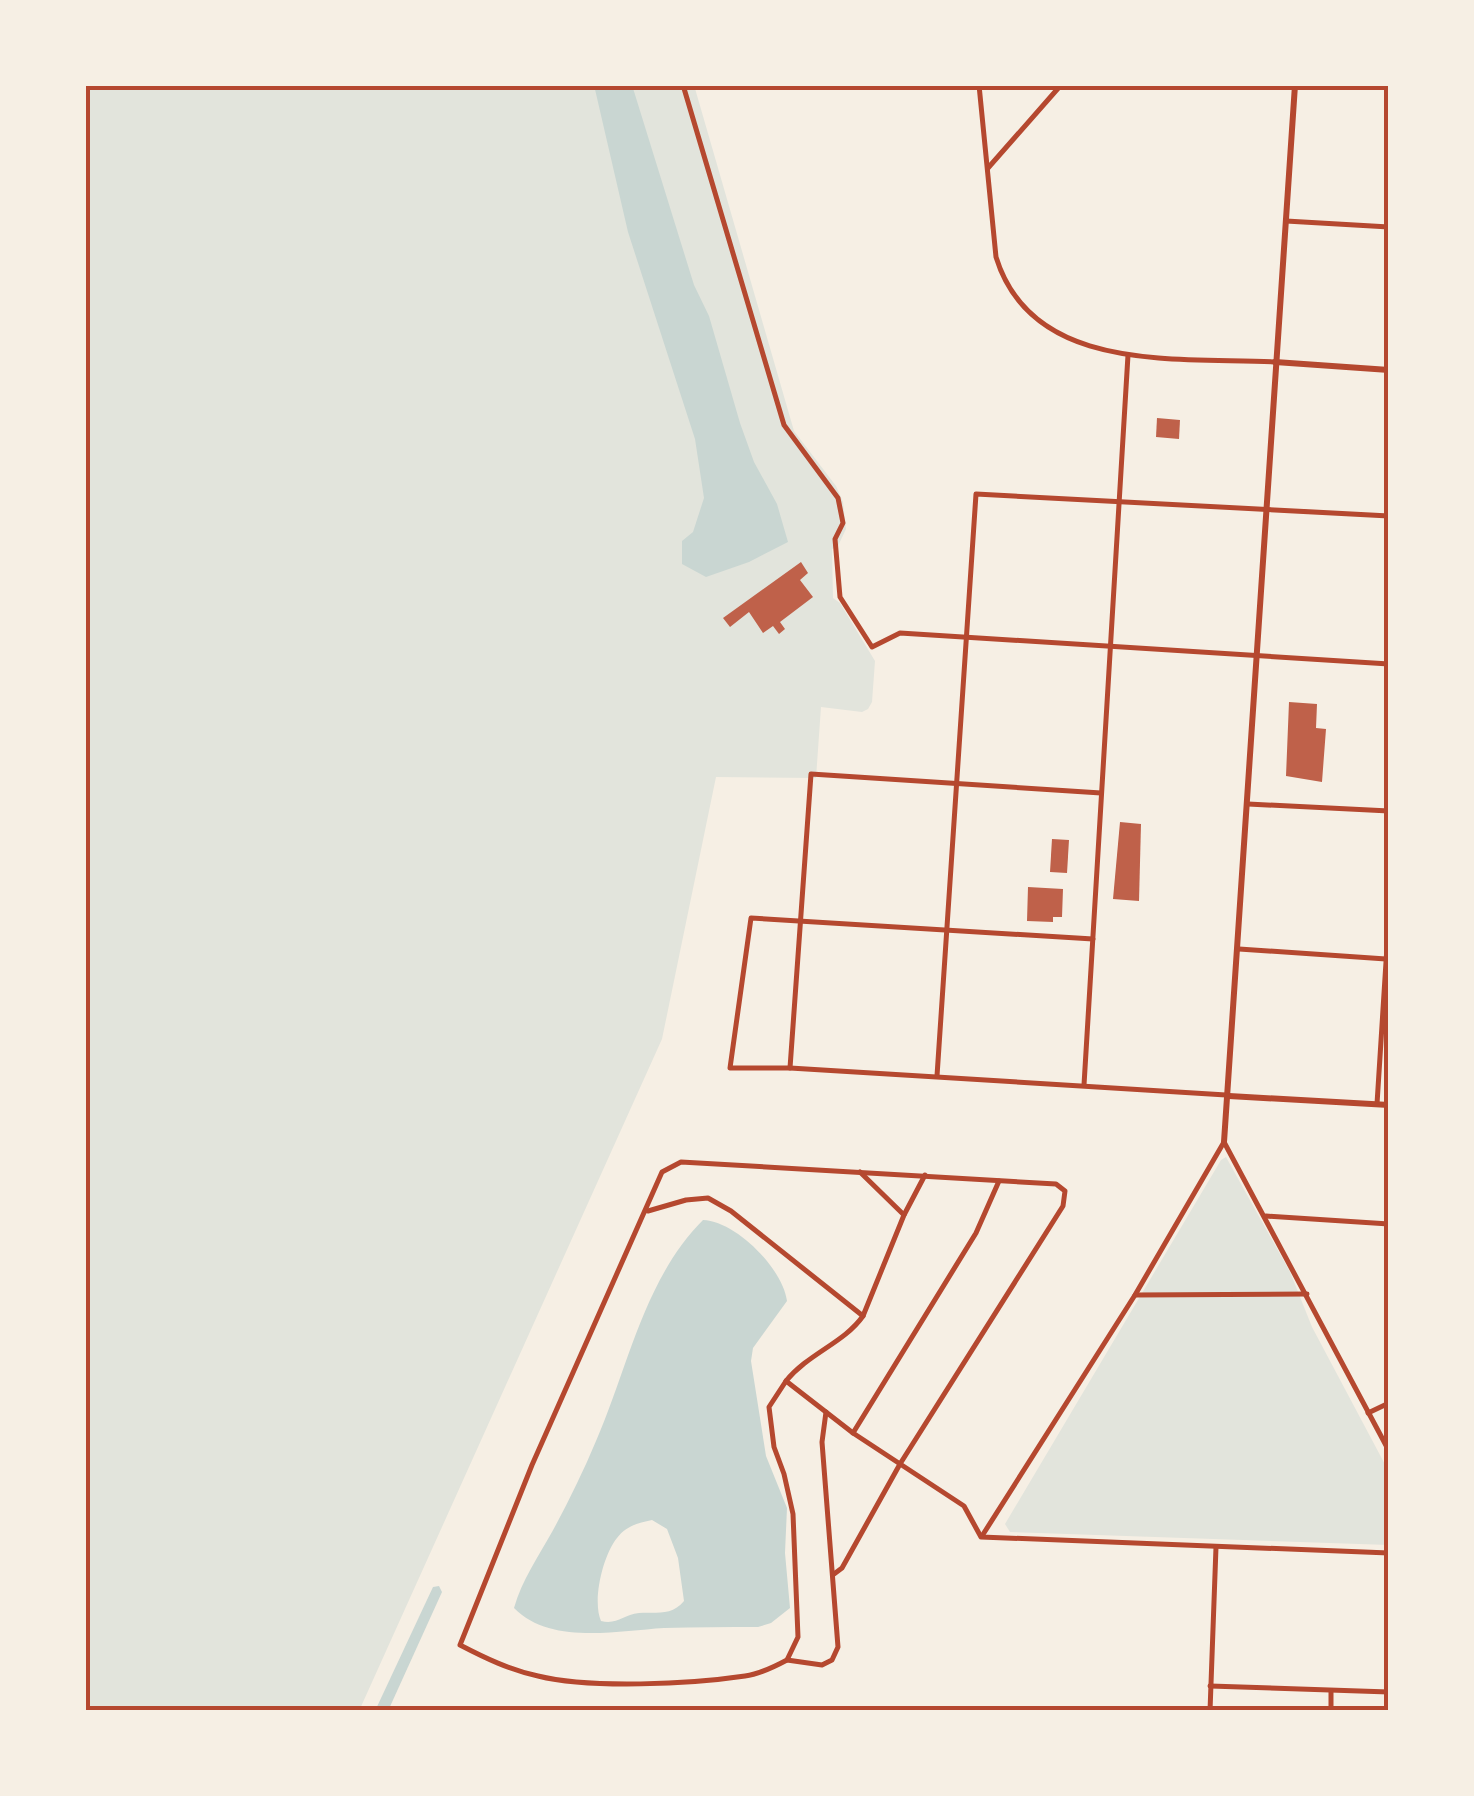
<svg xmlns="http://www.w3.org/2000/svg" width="1474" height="1796" font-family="Overpass,sans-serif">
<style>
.green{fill:#e2e4dc}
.water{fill:#c9d6d2;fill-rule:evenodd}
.building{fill:#bf614a}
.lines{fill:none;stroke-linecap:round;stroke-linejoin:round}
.minor{stroke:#b5482f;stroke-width:5}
.tertiary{stroke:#b5482f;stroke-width:6}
.neatline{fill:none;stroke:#b5482f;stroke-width:4}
</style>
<rect width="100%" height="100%" fill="#f6efe4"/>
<!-- green -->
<g class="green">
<path d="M85,85h609l100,346 42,55 7,16 3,27 -8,17 -6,3 1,49 7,5 35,58 -3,41 -4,7 -6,3 -41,-5 -5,71 -100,-1 -54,262 -303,672h-274z"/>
<path d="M1226,1157l64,115 22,55 77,145v73l-379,-13 -5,-8 216,-364z"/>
</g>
<!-- water -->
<g class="water">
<path d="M594,85h38l62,200 15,31 31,107 14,39 23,42 11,38 -39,20 -43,15 -24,-13v-23l11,-9 11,-34 -9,-59 -67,-207z"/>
<path d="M703,1220c33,1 80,49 84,81l-34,47 -2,13 15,95 21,52 -2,45 5,55 -19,15 -13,4c-31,0 -63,0 -94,1 -48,3 -114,17 -150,-20 8,-28 24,-51 38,-76 16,-29 31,-60 44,-91 32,-73 48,-162 107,-221zM652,1520l15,9 11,29 6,43c-12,15 -28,11 -45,12 -16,2 -22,12 -38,8 -9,-20 2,-66 16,-83 9,-12 21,-15 35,-18z"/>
<path d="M439,1586l3,6 -54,119h-13l58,-124z"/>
</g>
<!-- building -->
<g class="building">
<path d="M1157,418l23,2 -1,19 -23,-2z"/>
<path d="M801,562l7,11 -8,7 13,17 -33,25 5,7 -6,5 -6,-8 -10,7 -14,-21 -19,15 -7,-9z"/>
<path d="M1289,702l28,2 -1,24 10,1 -4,53 -36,-6z"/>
<path d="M1120,822l21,2 -2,77 -26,-2z"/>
<path d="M1052,839l17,1 -2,33 -17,-1z"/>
<path d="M1028,887l35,2 -1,28h-9v5l-26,-1z"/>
</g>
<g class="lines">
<!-- minor -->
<g class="minor">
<path d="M683,85l101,340 54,73 5,25 -8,16 5,58 32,50 28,-14 489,31"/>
<path d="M979,85l17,172c36,117 180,100 279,105"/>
<path d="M988,168l73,-83"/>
<path d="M1286,221l103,6"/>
<path d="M1248,804l141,7"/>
<path d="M1093,939l-342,-21 -21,150h60l436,27"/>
<path d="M1239,949l147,10"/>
<path d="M790,1068l21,-294 290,19"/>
<path d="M937,1076l39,-582 413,22"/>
<path d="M1084,1085l44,-730"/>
<path d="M1377,1104l12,-189"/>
<path d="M1224,1142l165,309"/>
<path d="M860,1172l44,43"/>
<path d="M648,1211l38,-11 22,-2 23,13 132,105"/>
<path d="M1266,1216l123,8"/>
<path d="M1135,1295l172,-1"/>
<path d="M786,1381c23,-28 58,-38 77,-65l41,-101 21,-40"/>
<path d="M1368,1413l21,-10"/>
<path d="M853,1433l123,-200 23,-52"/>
<path d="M982,1536l153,-241 89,-153"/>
<path d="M834,1574l8,-6 58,-104 163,-258 2,-15 -9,-7 -375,-22 -19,10 -130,293 -72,180c25,13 50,25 78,31 52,13 153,8 207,0 15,-2 29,-9 42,-16l11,-23 -5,-123 -9,-40 -10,-27 -5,-40 17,-26 67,52 111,73 17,31 408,16"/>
<path d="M787,1660l35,5 10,-5 6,-13 -16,-205 4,-30"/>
<path d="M1210,1686l179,6"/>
<path d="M1331,1691v20"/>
<path d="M1210,1711l6,-164"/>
</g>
<!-- tertiary -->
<g class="tertiary">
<path d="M1275,362l114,8"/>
<path d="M1229,1096l160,9"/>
<path d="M1224,1142l71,-1057"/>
</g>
</g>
<!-- border -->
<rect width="1474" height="1796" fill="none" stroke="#f6efe4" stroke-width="175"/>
<rect x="88" y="88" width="1298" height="1620" class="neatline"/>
</svg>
